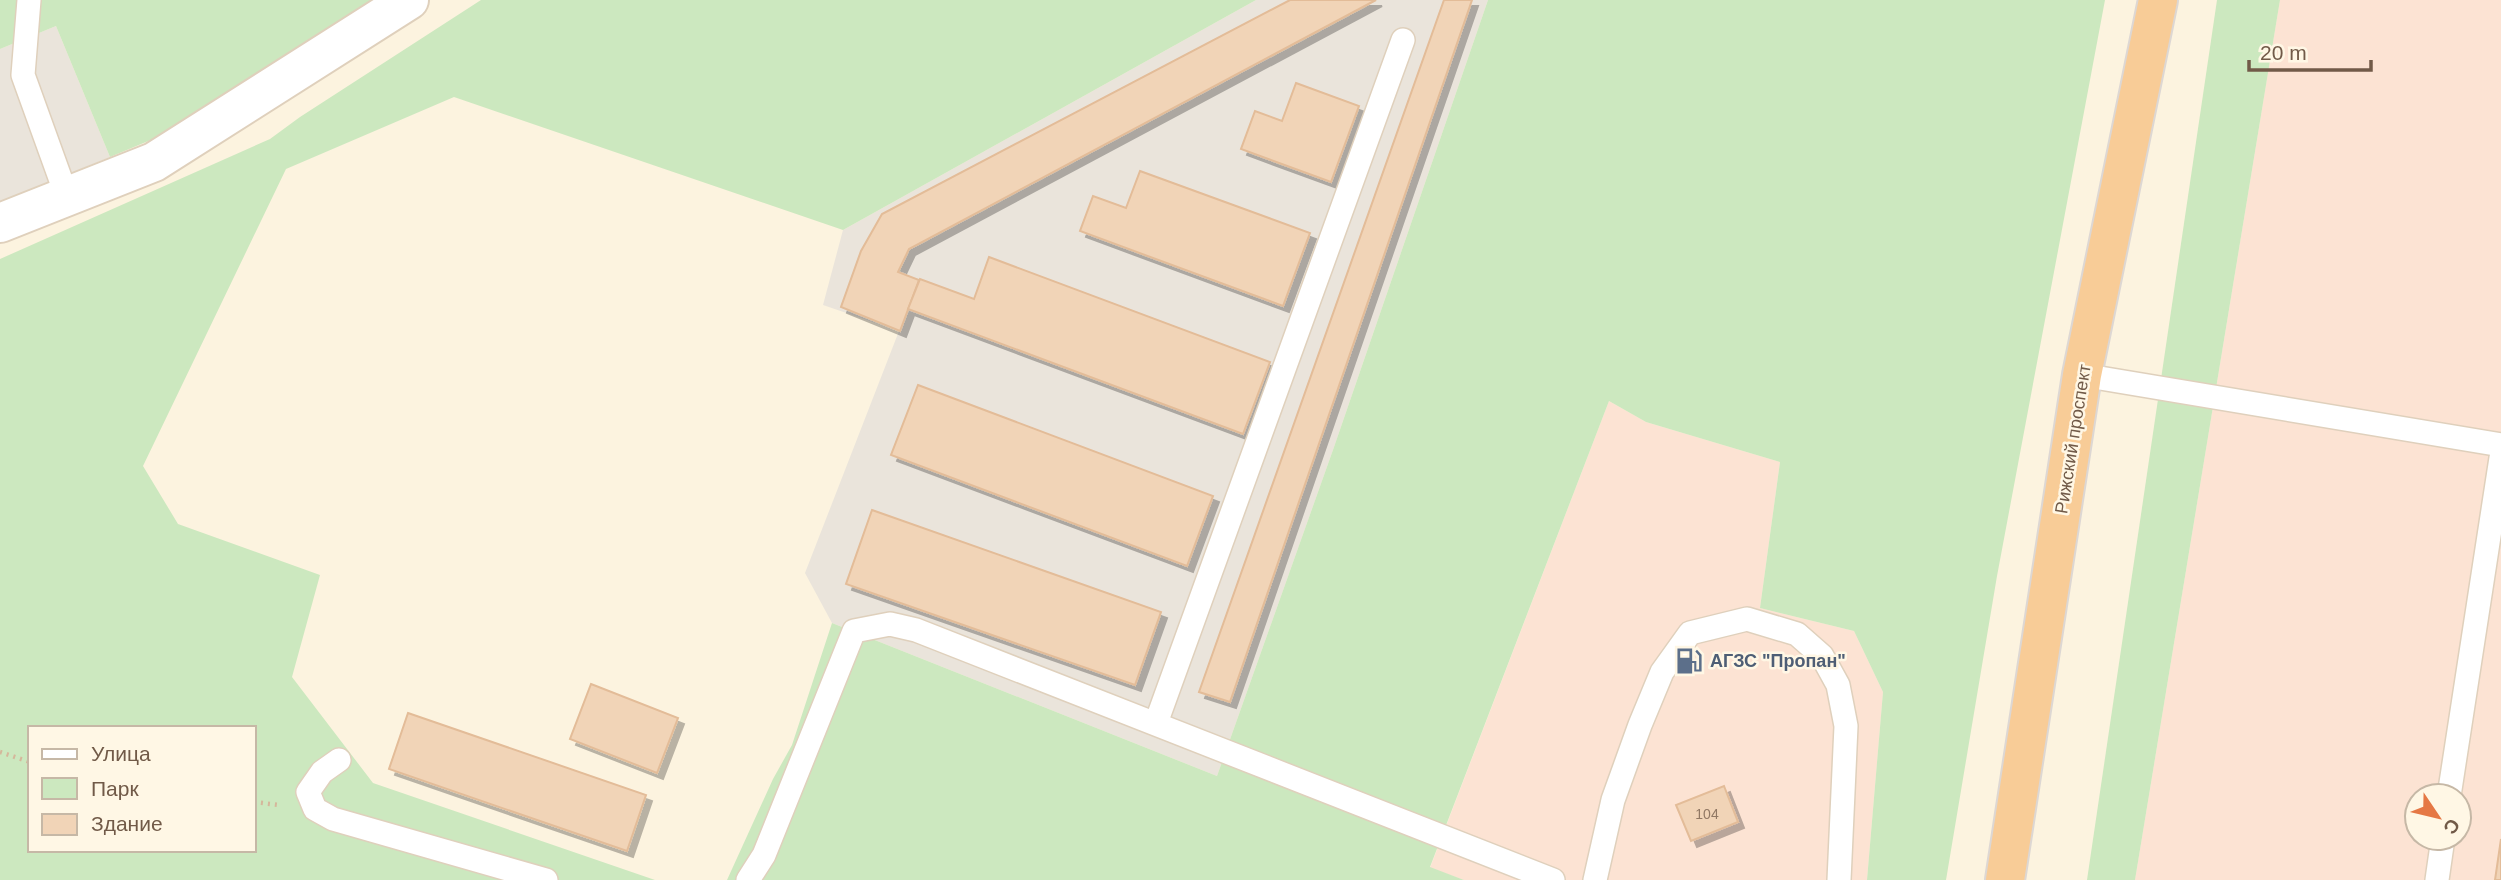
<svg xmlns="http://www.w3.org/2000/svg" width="2501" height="880" font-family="Helvetica,sans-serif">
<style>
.commercial{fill:#fce3d3;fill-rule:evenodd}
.industrial{fill:#eae4db}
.green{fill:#cce8bf;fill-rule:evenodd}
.building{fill:#f1d4b7;stroke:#e3bc98;stroke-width:2;filter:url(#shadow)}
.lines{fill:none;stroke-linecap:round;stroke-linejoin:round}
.service-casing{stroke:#dfd0bc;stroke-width:26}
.minor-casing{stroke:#dfd0bc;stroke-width:42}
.trunk-casing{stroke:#ddd7d3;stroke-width:42}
.path{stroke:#d5b79b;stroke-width:4.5;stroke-dasharray:2 5;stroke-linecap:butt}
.service{stroke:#fff;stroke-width:23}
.minor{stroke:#fff;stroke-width:38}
.trunk{stroke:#f8cc97;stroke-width:38}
.labels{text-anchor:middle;stroke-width:5;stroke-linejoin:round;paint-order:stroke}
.number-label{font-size:14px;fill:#917864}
.street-label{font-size:18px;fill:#715a48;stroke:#fff7e5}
.service-label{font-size:18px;font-weight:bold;fill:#4e5e75;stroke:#fff7e5;text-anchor:start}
</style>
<defs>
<filter id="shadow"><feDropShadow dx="6" dy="6" stdDeviation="0" flood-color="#0004"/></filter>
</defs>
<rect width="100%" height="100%" fill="#fcf3df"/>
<!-- commercial -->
<g class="commercial">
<path d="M2280,0h221v880h-366zM2417,796h42v42h-42z"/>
<path d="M1609,401l37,21 134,40 -20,146 94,23 29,61 -16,188h-403l-34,-12z"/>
</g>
<!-- industrial -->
<g class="industrial">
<path d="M1256,0h232l-154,447 -117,329 -385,-153 -27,-50 94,-242 -76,-26 20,-75z"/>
<path d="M56,26l54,131 -110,45v-153z"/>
</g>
<!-- green -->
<g class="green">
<path d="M0,0h376l-199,129 -67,28 -54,-131 -56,23z"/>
<path d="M481,0h775l-413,230 -389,-133 -168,72 -143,297 35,58 142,51 -28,102 81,106 282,97h-655v-621l270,-120 30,-22zM30,728h224v122h-224z"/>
<path d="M1488,0h617l-108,576 -51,304h-79l16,-188 -29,-61 -94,-23 20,-146 -134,-40 -37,-21 -179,466 34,13h-737l46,-101 19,-34 40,-122 385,153 117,-329z"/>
<path d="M2217,0h63l-145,880h-48z"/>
</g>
<!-- building -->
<g class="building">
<path d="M1290,0h86l-467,249 -11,23 21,8 -19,51 -59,-24 20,-56 21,-37z"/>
<path d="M1444,0h28l-242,702 -31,-10z"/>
<path d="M1296,83l63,23 -28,76 -90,-33 14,-38 27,10z"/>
<path d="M1140,171l170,62 -27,73 -203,-75 13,-35 33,12z"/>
<path d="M989,257l281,105 -27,72 -335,-125 12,-30 54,20z"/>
<path d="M918,385l295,111 -26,70 -296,-111z"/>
<path d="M872,510l289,102 -26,73 -289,-101z"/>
<path d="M591,684l87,34 -21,55 -87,-34z"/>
<path d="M408,713l238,82 -19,56 -238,-82z"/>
<path d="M1724,786l14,36 -47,19 -15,-36z"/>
<path d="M2501,839v41h-6z"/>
</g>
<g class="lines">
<!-- service casing -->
<g class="service-casing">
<g id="service">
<path d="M29,0l-6,75 44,122"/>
<path d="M2082,375l419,70"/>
<path d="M1156,723l247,-683"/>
<path d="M339,760l-17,12 -14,20 7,17 18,10 213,61"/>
<path d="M2449,796l52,-338"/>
<path d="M748,880l16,-25 90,-224 36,-7 26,6 637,250"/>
<path d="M1595,880l18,-80 27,-75 22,-53 28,-39 57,-14 50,15 25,22 16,29 8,41 -7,154"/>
<path d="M2437,880l6,-42"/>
</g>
</g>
<!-- minor casing -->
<g class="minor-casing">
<path id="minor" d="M0,223l154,-61 255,-162"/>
</g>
<!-- trunk casing -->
<g class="trunk-casing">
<path id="trunk" d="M2005,880l77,-505 76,-375"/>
</g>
<!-- path -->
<g class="path">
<path d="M0,752l30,10"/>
<path d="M254,802l25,3"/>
</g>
<!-- service -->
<use href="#service" class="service"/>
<!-- minor -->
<use href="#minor" class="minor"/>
<!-- trunk -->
<use href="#trunk" class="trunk"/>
</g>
<!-- icons -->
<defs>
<g id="fuel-bare" transform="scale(2.1)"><path d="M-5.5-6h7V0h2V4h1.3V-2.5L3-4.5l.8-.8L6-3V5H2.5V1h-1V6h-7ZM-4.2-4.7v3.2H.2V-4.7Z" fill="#5c6f8a" stroke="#fff7e5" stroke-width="2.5" paint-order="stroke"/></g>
</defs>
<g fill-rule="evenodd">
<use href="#fuel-bare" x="1689" y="661"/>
</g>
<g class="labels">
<!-- number labels -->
<g class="number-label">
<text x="1707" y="819">104</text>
</g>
<!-- street labels -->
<g class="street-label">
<text transform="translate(2073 439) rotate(-81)" y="6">Рижский проспект</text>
</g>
<!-- service labels -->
<g class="service-label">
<text x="1710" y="667">АГЗС "Пропан"</text>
</g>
</g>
<!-- legend -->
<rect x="28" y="726" width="228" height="126" fill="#fff7e5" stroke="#c6b8a6" stroke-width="2"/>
<rect x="42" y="749" width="35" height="10" fill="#ffffff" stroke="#c6b8a6" stroke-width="2"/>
<text x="91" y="761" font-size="21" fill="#715a48">Улица</text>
<rect x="42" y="778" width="35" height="21" fill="#cce8bf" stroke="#c6b8a6" stroke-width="2"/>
<text x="91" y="796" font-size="21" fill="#715a48">Парк</text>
<rect x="42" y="814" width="35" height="21" fill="#f1d4b7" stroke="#c6b8a6" stroke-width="2"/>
<text x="91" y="831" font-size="21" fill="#715a48">Здание</text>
<!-- north arrow -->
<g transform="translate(2438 817) rotate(125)"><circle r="33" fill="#fff7e5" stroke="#c6b8a6" stroke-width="2"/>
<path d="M0-5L12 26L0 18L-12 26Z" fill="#e57845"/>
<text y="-10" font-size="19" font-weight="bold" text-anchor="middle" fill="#715a48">С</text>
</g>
<!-- scale -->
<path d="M2249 60v10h122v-10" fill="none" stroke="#715a48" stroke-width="3.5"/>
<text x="2260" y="60" font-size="21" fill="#715a48" stroke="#fff7e5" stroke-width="5" paint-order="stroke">20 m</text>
</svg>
